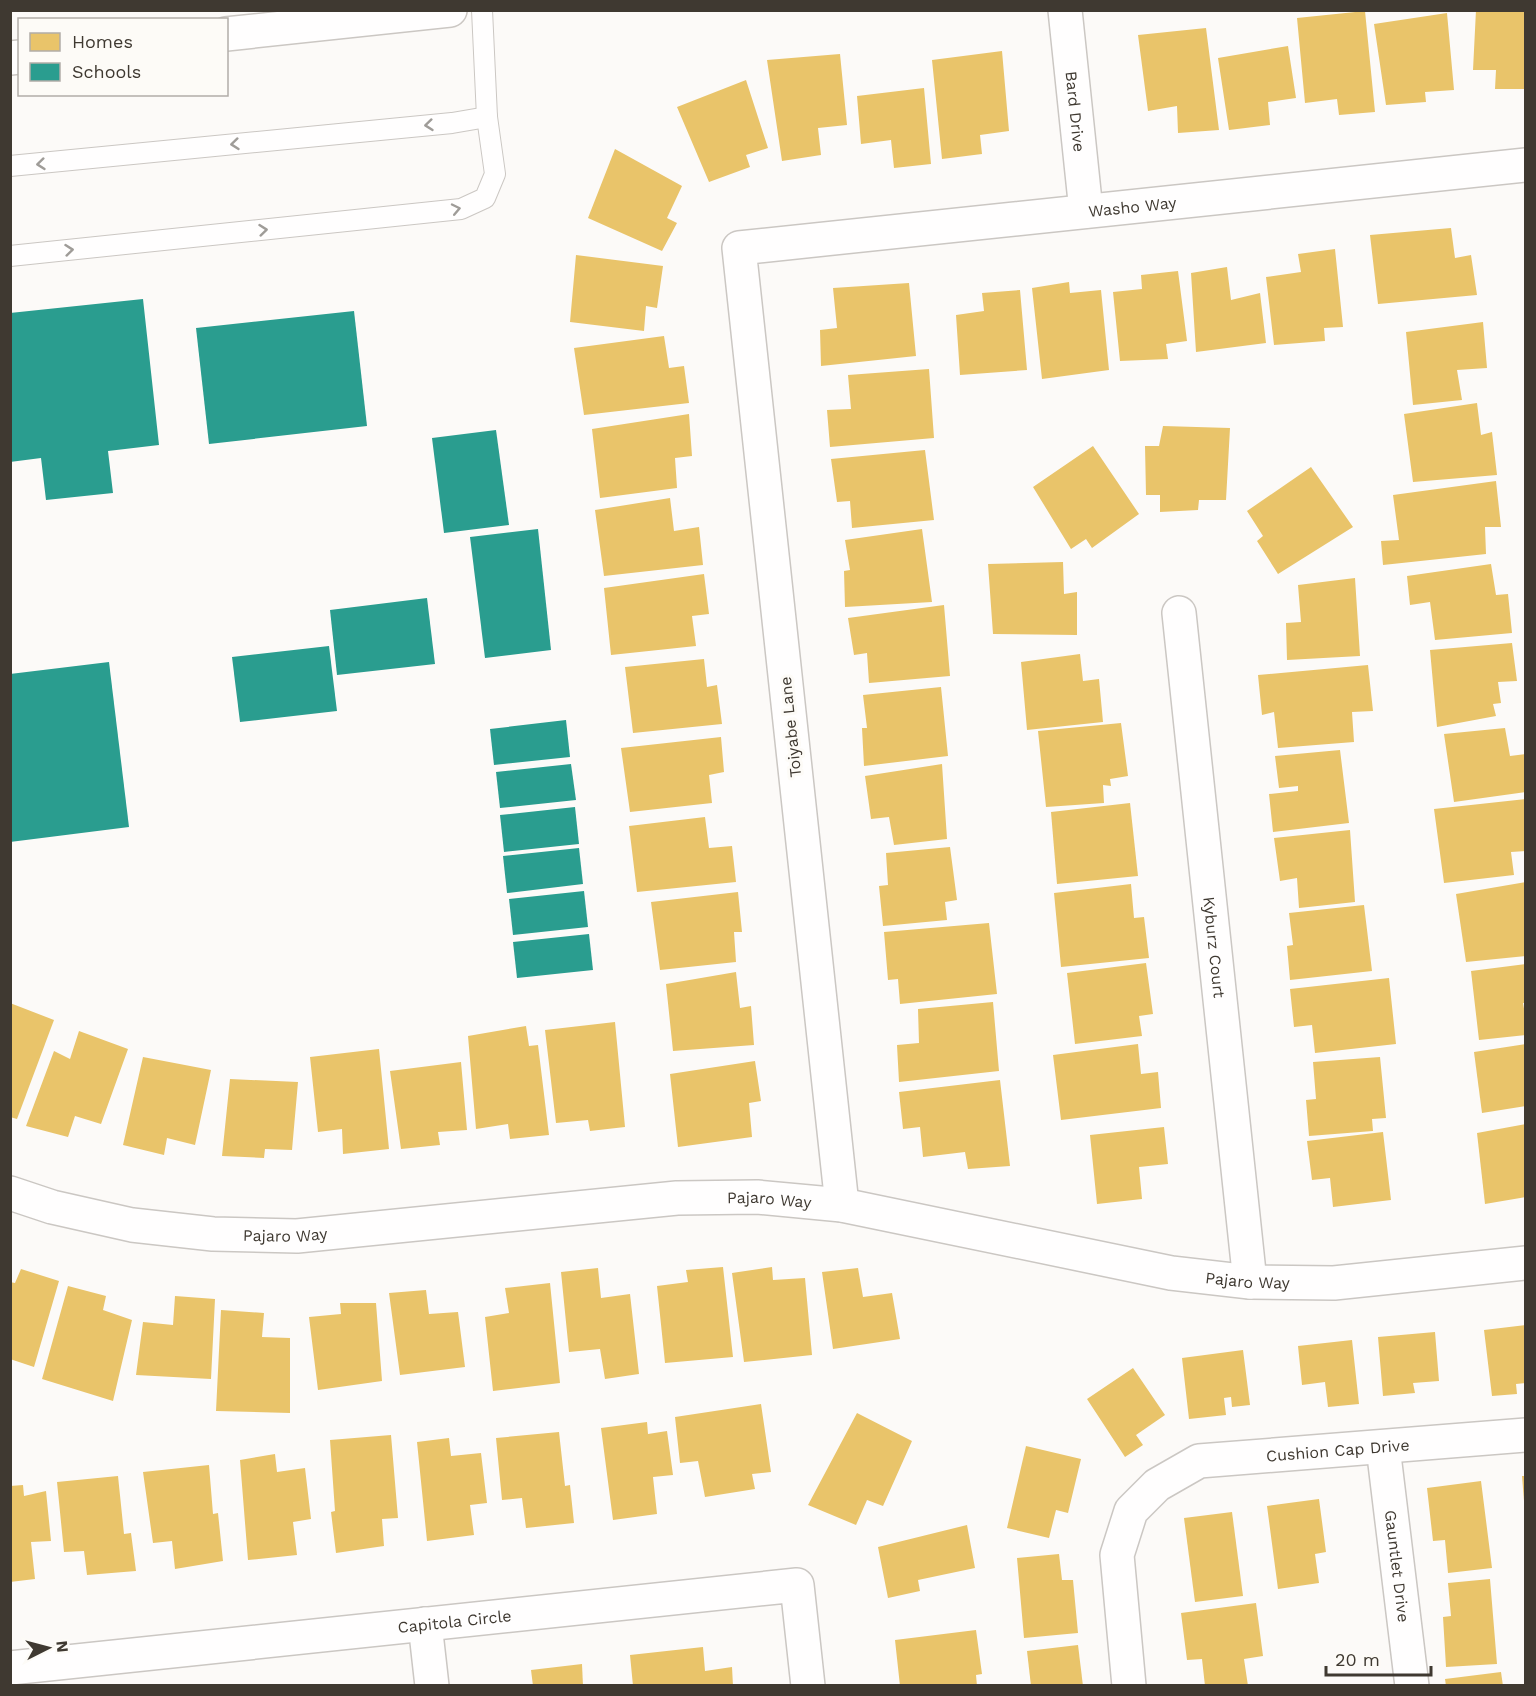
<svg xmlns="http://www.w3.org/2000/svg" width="1536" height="1696" font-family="'Work Sans',sans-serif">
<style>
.homes{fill:#e9c46a}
.schools{fill:#2a9d8f}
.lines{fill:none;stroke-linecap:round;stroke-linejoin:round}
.lane-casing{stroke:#cbc7c3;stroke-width:22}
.street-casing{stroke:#cbc7c3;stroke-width:36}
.secondary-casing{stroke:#cbc7c3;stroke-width:36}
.lane{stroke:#fffefe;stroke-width:20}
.street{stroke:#fffefe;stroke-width:33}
.secondary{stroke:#fffefe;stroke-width:33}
.oneway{stroke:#9f9c98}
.labels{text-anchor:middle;stroke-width:6;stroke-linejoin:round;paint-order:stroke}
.street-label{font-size:16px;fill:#3f3931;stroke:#fdfbf7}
</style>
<rect width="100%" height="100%" fill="#fcfaf8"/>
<!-- homes -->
<g class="homes">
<path d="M1476,10h50v79h-31l1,-19h-23z"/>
<path d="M1365,11l10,101 -36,3 -2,-16 -32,4 -8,-85z"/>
<path d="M1447,13l7,77 -29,2 1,10 -40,3 -12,-81z"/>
<path d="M1206,28l13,102 -41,3 -1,-27 -29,5 -10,-76z"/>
<path d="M1288,46l8,52 -28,4 2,23 -41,5 -11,-72z"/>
<path d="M1002,51l7,80 -29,4 2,19 -40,5 -10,-99z"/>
<path d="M840,54l7,71 -29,3 3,27 -39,6 -15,-101z"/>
<path d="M746,80l22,68 -22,7 4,12 -41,15 -32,-75z"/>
<path d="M924,88l7,76 -37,4 -3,-28 -30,4 -4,-48z"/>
<path d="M615,149l67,37 -15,32 10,5 -15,28 -74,-33z"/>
<path d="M1451,228l4,30 16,-3 6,40 -99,9 -8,-69z"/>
<path d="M1335,249l8,78 -19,1 1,13 -51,4 -8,-68 35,-5 -3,-18z"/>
<path d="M576,255l87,11 -6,42 -11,-2 -2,25 -74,-9z"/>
<path d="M1227,267l4,33 29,-7 6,50 -70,9 -5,-79z"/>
<path d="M1178,271l9,70 -21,3 2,15 -48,2 -7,-69 29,-3 -1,-14z"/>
<path d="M1069,282l1,11 31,-3 8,80 -67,9 -10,-91z"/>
<path d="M909,283l7,73 -95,10 -1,-36 17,-2 -4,-40z"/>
<path d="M1020,290l7,80 -67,5 -4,-60 28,-4 -2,-18z"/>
<path d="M1483,322l4,46 -30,2 5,30 -49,5 -7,-73z"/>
<path d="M664,336l5,32 15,-2 5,37 -105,12 -10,-67z"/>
<path d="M929,369l5,69 -104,9 -3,-37 24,-1 -3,-34z"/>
<path d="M1477,403l4,32 11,-3 5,43 -84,7 -9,-68z"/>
<path d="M689,414l3,42 -17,2 2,30 -77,10 -8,-69z"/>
<path d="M1163,426l67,2 -4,72h-27l-1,10 -38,2v-17h-14l-1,-49h14z"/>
<path d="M1093,446l46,68 -47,34 -6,-9 -15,10 -38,-62z"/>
<path d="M925,450l9,70 -82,8 -2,-27 -13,1 -6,-43z"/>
<path d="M1311,467l42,60 -75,47 -21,-33 6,-5 -16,-25z"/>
<path d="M1496,481l5,46h-16l1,27 -103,11 -2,-24 18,-1 -6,-45z"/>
<path d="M670,498l4,33 25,-4 4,38 -99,11 -9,-66z"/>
<path d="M922,529l10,73 -87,5 -1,-36 6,-1 -5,-30z"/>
<path d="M1063,562l1,32 13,-2v43l-84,-1 -5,-70z"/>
<path d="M1491,564l5,31 12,-1 4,39 -77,7 -5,-38 -20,3 -3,-29z"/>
<path d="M704,574l5,40 -17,2 4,30 -85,9 -7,-67z"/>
<path d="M1355,578l5,78 -73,4 -1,-37 15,-1 -3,-37z"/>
<path d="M944,605l6,71 -81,7 -2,-30 -13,2 -6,-37z"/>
<path d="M1512,643l5,38 -19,1 3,21 -8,1 3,12 -59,11 -7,-77z"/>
<path d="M1080,654l3,27 16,-2 4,43 -76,8 -6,-68z"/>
<path d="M704,659l3,28 10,-2 5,39 -89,9 -8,-66z"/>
<path d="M1368,665l5,46 -21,1 2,30 -76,6 -4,-36 -12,3 -4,-40z"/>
<path d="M941,687l7,69 -84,10 -2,-38h5l-4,-33z"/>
<path d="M1121,723l7,53 -18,3 1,7 -8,-1 1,18 -58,4 -8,-76z"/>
<path d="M1505,728l5,28 16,-2v38l-72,10 -10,-68z"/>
<path d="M721,737l3,35 -15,3 3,28 -82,9 -9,-64z"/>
<path d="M1340,750l9,73 -76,9 -4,-38 29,-3v-5l-19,2 -4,-32z"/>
<path d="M942,764l5,75 -53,6 -5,-28 -18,2 -6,-43z"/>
<path d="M1526,799v52l-15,1 3,23 -70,8 -10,-74z"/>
<path d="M1130,803l8,73 -81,8 -6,-72z"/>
<path d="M705,817l4,31 23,-2 4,36 -99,10 -8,-66z"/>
<path d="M1350,830l5,72 -56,6 -2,-30 -17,3 -6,-43z"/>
<path d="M950,847l7,53 -12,2 2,18 -64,6 -4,-40 9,-1 -2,-32z"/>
<path d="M1526,882v74l-60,6 -10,-68z"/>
<path d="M1131,884l3,34 10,-1 5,41 -88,9 -7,-74z"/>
<path d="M738,892l4,40h-8l2,30 -76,8 -9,-68z"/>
<path d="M1364,905l8,66 -82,9 -3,-34 6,-1 -4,-32z"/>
<path d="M989,923l8,71 -97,10 -2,-25 -10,1 -4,-48z"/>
<path d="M1146,963l7,51 -14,2 3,20 -67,8 -8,-71z"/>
<path d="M1526,964v39h-3l3,17v15l-47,5 -8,-69z"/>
<path d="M736,972l4,36 11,-2 3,39 -81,6 -7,-67z"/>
<path d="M1389,978l7,66 -81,9 -3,-28 -18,2 -4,-38z"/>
<path d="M993,1002l6,69 -100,11 -2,-37 22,-2 -1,-34z"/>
<path d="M10,1003l44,17 -37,99 -7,-2z"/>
<path d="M615,1022l10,105 -35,4 -2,-11 -32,3 -11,-93z"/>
<path d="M526,1026l3,20 9,-1 11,90 -39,4 -2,-15 -32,5 -8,-93z"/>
<path d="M79,1031l49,18 -27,75 -26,-8 -7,21 -42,-11 28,-75 16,8z"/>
<path d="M1138,1044l3,30 17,-2 3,36 -100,12 -8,-65z"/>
<path d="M1526,1044v62l-44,7 -8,-61z"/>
<path d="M379,1049l10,100 -46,5 -1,-25 -24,3 -8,-75z"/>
<path d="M143,1057l68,13 -16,75 -28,-7 -3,17 -41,-10z"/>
<path d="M1380,1057l6,61 -14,1 1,12 -64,5 -3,-36 10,-1 -3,-37z"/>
<path d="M755,1061l6,40 -12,2 3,34 -74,10 -8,-73z"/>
<path d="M461,1062l6,68 -29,2 2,13 -39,4 -11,-78z"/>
<path d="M230,1079l68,3 -6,68 -27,-1 -1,9 -42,-2z"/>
<path d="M1000,1080l10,86 -42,3 -3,-17 -42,5 -3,-30 -17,2 -4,-37z"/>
<path d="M1526,1124v73l-41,7 -8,-71z"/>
<path d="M1164,1127l4,37 -29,3 3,32 -45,5 -7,-69z"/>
<path d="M1383,1132l8,68 -58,7 -3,-29 -18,2 -5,-39z"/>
<path d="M723,1267l10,90 -68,6 -8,-77 31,-4 -2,-12z"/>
<path d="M772,1267l1,13 32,-2 7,77 -68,7 -12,-89z"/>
<path d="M598,1268l3,30 29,-4 9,80 -34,5 -5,-30 -31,3 -8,-80z"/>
<path d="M858,1268l5,29 29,-4 8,46 -67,10 -11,-77z"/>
<path d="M21,1269l38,12 -25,86 -24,-8v-77l5,1z"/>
<path d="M550,1283l10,100 -67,8 -8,-74 24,-4 -4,-25z"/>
<path d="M68,1286l38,10 -3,14 29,10 -19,81 -71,-22z"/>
<path d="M426,1290l3,24 29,-2 7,55 -65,8 -11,-82z"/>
<path d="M175,1296l40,3 -4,80 -75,-4 7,-53 30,3z"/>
<path d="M340,1303h36l6,78 -64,9 -9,-73 32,-3z"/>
<path d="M221,1310l43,3 -2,24 28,1v75l-74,-2z"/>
<path d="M1526,1325v58l-10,1 1,10 -25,2 -8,-66z"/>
<path d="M1435,1332l4,49 -26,2 2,10 -32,3 -5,-59z"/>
<path d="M1352,1340l7,64 -31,3 -3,-25 -23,3 -4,-39z"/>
<path d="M1243,1350l7,55 -18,2 -1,-10 -7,1 2,17 -37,4 -7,-61z"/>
<path d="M1133,1368l32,47 -29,20 7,10 -18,12 -38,-58z"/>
<path d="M761,1404l10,68 -19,2 3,15 -50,8 -7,-36 -18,2 -5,-46z"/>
<path d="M857,1413l55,28 -29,65 -16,-6 -11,25 -48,-20z"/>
<path d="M647,1422l1,12 19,-3 6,44 -20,2 4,37 -44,6 -12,-92z"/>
<path d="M559,1432l6,54 5,-1 4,38 -48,5 -4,-30 -20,2 -6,-62z"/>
<path d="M391,1435l7,83 -16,1 2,27 -48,7 -5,-41 4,-1 -5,-71z"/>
<path d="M449,1438l2,18 30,-3 6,50 -17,2 4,30 -47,6 -10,-99z"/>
<path d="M1026,1446l55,13 -13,54 -12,-3 -7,28 -42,-10z"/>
<path d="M275,1454l2,18 28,-4 6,51 -18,3 4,33 -49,5 -8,-100z"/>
<path d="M209,1465l4,49 5,-1 5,48 -48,8 -3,-28 -19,2 -10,-71z"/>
<path d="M118,1476l6,58 7,-1 5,38 -49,4 -3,-24 -20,1 -7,-70z"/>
<path d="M1522,1476h4v25h-2z"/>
<path d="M1481,1481l11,87 -44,5 -3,-33 -12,1 -6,-53z"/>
<path d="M23,1485l1,11 22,-5 5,50 -20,1 4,37 -25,3v-96z"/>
<path d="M1319,1499l7,53 -11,2 4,29 -41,6 -11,-83z"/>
<path d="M1232,1512l11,84 -48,6 -11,-84z"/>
<path d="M967,1525l8,43 -57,12 2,11 -32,7 -10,-51z"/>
<path d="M1059,1554l3,26h11l5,53 -54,5 -7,-80z"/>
<path d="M1490,1579l7,85 -51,3 -3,-50 8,-1 -3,-33z"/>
<path d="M1256,1603l7,53 -19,3 4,27h-43l-3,-27 -15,1 -6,-47z"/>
<path d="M976,1630l6,44 -6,1 1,11h-77l-5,-46z"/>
<path d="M1078,1645l5,41h-52l-4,-35z"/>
<path d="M703,1647l2,24 27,-4 1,19h-100l-3,-31z"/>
<path d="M582,1664l1,22h-50l-2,-16z"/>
<path d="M1501,1672l2,14h-57l-1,-7z"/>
</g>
<!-- schools -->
<g class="schools">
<path d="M143,299l16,146 -51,6 5,42 -67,7 -5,-42 -31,4v-149z"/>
<path d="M354,311l13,115 -158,18 -13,-116z"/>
<path d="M496,430l13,95 -65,8 -12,-95z"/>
<path d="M538,529l13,121 -66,8 -15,-121z"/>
<path d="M427,598l8,66 -98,11 -7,-65z"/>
<path d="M329,646l8,65 -97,11 -8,-65z"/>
<path d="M109,662l20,165 -119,15v-168z"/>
<path d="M566,720l4,37 -76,8 -4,-36z"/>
<path d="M571,764l5,36 -76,8 -4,-36z"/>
<path d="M575,807l4,37 -75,8 -4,-37z"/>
<path d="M579,848l4,36 -76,9 -4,-37z"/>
<path d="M584,891l4,36 -75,8 -4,-36z"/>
<path d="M589,934l4,36 -76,8 -4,-36z"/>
</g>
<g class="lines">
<!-- lane casing -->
<g class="lane-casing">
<g id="lane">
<path d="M10,166l442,-43 35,-6"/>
<path d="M10,256l451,-47 24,-11 10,-24 -8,-57 -5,-107"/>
</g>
</g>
<!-- street casing -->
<g class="street-casing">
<g id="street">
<path id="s1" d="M1065,10l21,201"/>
<path id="s2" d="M1179,613l71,669"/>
<path id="s3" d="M10,1193l42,14 80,18 81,9 84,2 380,-38 80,-1 85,8 329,68 79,9 84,1 192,-20"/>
<path id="s4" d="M842,1205l-103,-957 787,-83"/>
<path id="s5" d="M1383,1447l29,239"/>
<path d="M425,1624l7,62"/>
<path id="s6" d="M10,1668l787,-83 11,101"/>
<path id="s7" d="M1129,1686l-12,-131 14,-44 26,-26 42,-24 327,-26"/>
</g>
</g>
<!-- secondary casing -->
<g class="secondary-casing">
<g id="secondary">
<path d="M226,34l224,-24"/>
<path d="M10,58l10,-1"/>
</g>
</g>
<!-- lane -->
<use href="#lane" class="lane"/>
<!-- street -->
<use href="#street" class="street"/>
<!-- secondary -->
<use href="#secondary" class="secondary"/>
</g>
<!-- one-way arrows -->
<defs><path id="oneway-chevron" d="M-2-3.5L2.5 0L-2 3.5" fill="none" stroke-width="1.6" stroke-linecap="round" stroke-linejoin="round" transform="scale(1.5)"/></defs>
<g class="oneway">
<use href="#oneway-chevron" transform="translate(429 125) rotate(174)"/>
<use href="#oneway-chevron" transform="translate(235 144) rotate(174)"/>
<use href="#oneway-chevron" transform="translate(41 164) rotate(174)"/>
<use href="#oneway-chevron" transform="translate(456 209) rotate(-12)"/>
<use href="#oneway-chevron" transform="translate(263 230) rotate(-6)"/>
<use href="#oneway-chevron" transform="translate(69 250) rotate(-6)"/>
</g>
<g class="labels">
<!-- street labels -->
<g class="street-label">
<text dy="6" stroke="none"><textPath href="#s1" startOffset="102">Bard Drive</textPath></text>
<text dy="6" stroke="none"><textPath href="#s4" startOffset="1358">Washo Way</textPath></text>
<text transform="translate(790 727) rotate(-96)" y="6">Toiyabe Lane</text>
<text dy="6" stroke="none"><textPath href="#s2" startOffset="336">Kyburz Court</textPath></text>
<text dy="6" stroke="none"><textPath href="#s3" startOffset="766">Pajaro Way</textPath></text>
<text dy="6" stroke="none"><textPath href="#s3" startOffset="280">Pajaro Way</textPath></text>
<text dy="6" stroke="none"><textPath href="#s3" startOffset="1252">Pajaro Way</textPath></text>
<text dy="6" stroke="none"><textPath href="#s7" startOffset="402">Cushion Cap Drive</textPath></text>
<text dy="6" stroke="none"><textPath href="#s5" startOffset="120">Gauntlet Drive</textPath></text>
<text dy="6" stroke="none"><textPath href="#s6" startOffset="447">Capitola Circle</textPath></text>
</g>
</g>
<!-- border -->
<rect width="1536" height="1696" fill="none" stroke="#3f3931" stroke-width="24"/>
<!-- legend -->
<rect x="18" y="18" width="210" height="78" fill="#fdfbf7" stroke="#b1ada8" stroke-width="1.5"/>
<rect x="30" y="33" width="30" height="18" fill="#e9c46a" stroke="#b1ada8" stroke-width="1.5"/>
<text x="72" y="48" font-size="18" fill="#3f3931">Homes</text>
<rect x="30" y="63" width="30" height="18" fill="#2a9d8f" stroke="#b1ada8" stroke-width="1.5"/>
<text x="72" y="78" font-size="18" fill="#3f3931">Schools</text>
<!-- north arrow -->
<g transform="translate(48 1648) rotate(84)" stroke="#fdfbf7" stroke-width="4.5" paint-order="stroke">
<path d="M0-4.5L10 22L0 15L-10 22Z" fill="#3f3931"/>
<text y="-9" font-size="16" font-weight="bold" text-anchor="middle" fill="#3f3931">N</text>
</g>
<!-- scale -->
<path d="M1326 1666v9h105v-9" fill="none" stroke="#3f3931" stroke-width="3"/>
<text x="1335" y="1666" font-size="18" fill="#3f3931" stroke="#fdfbf7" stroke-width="4.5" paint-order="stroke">20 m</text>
</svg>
